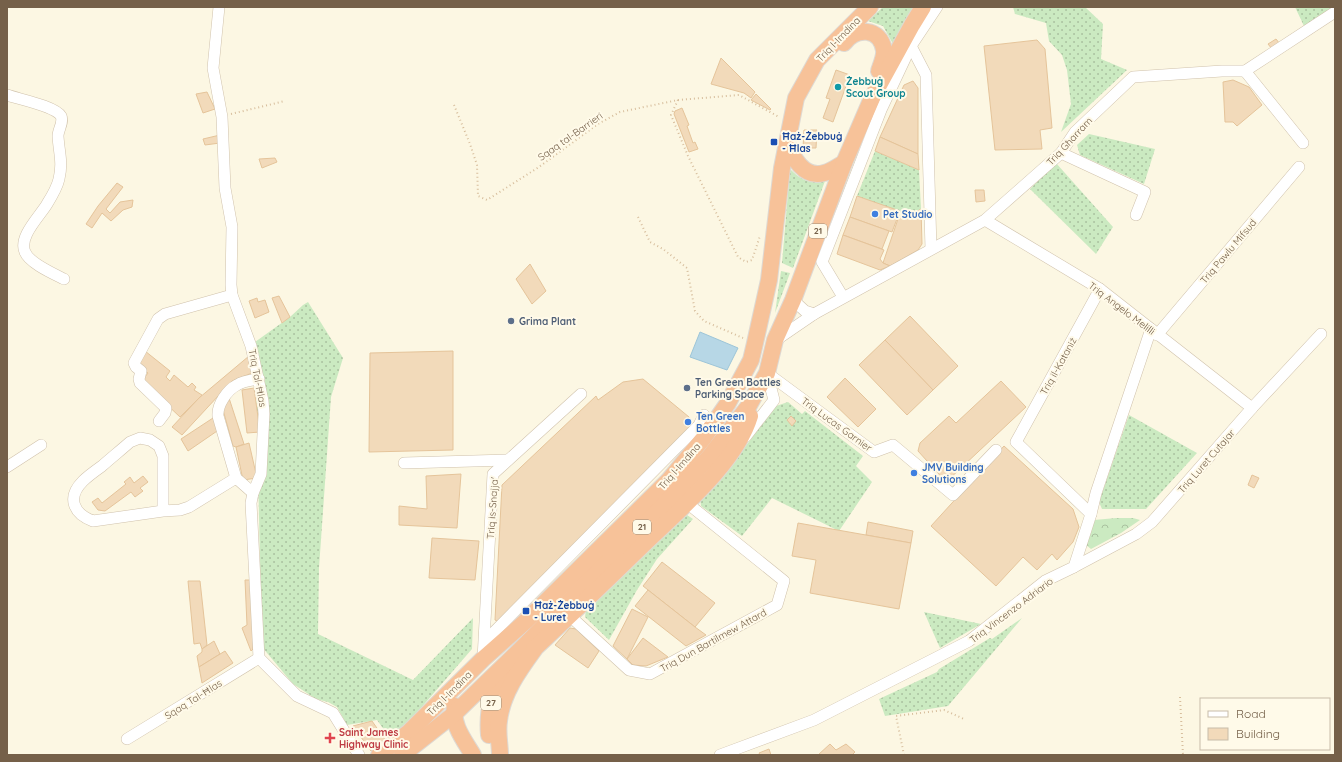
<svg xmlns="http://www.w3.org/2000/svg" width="1342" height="762" font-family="Quicksand,sans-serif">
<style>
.grass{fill:url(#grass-dots)}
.park{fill:url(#park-crowns)}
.water{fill:#b7d7e6;stroke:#9dc5d8}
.building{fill:#f2daba;stroke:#e5c49a}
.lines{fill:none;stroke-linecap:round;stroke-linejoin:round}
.minor-casing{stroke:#d0c2ac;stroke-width:12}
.highway-casing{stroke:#ded9d3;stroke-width:18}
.path{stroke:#d7be9d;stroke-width:2;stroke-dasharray:1 3;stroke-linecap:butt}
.minor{stroke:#fff;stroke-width:11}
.highway{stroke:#f7c299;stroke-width:16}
.culture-dot{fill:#0f9aa8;stroke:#fffae9;stroke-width:1.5}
.transit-dot{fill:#1a4fb4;stroke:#fffae9;stroke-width:1.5}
.shop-dot{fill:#3f7fe0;stroke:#fffae9;stroke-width:1.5}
.service-dot{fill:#5c6f8a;stroke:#fffae9;stroke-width:1.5}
.health-dot{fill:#e0444e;stroke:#fffae9;stroke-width:1.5}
.labels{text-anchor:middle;stroke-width:4;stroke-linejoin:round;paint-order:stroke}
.shield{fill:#fffae9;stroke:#9e8e79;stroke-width:1}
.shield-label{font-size:9px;font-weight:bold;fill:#756049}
.street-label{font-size:10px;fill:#756049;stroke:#fffae9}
.culture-label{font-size:10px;font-weight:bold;fill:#0d838f;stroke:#fffae9;text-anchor:start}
.transit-label{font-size:10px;font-weight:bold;fill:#164399;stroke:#fffae9;text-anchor:start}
.shop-label{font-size:10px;font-weight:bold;fill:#366cbe;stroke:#fffae9;text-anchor:start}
.service-label{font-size:10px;font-weight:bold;fill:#4e5e75;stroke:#fffae9;text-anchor:start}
.health-label{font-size:10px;font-weight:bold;fill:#be3a42;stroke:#fffae9;text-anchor:start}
</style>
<defs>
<pattern id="grass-dots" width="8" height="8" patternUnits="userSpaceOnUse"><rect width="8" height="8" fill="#cbeac1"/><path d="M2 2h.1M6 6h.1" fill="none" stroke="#a9c19f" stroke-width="1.8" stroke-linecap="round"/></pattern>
<pattern id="park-crowns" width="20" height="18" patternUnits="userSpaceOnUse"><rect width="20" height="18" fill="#cbeac1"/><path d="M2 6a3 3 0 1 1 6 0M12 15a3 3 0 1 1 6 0" fill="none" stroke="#a9c19f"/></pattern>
</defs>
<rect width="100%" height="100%" fill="#fcf7e3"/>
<!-- grass -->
<g class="grass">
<path d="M883,7h33l-23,37 -10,-18 -15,-5z"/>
<path d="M1013,7h72l18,17 -2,35 26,11 -66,62 10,-28 -4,-34 -5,-15 -13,-14 -3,-18 -31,-9z"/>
<path d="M1295,7h40l-31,19z"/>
<path d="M1089,134l66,15 -11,35 -64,-29 -3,-10z"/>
<path d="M875,151l44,19 2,39 -12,7 -52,-20z"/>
<path d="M1056,163l57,64 -17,27 -66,-65z"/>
<path d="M790,169c11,11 19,15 35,12l-32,87 -11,-5z"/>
<path d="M781,271l9,2 -15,40z"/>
<path d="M308,302l35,56 -12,39 -12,171 -1,66 95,46 60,-62 -1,31 -65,75 -17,14 -13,-18 -30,5 -10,-18 -9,-5 -12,-3 -23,-15 -31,-37 -7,-305 35,-25 13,-12z"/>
<path d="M788,402l14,12 3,-3 58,45 -7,10 16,16 -33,49 -67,-33 -30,38 -41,-30 -1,-8 45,-51 31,-41z"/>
<path d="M1129,415l68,38 -51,56h-44l-3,-7z"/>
<path d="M687,515l6,4 -36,40 -20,31 -28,50 -24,-23 1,-7 94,-94z"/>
<path d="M924,612l57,12 -41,24z"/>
<path d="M1022,618l-74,88 -63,10 -6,-17 58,-27 2,-3 51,-31 2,1z"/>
</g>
<!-- park -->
<path class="park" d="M1116,518h17l7,2 -19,13 -30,16 -5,-4 8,-25z"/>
<!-- water -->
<path class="water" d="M700,332l38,16 -11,22 -37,-13z"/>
<!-- building -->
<g class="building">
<path d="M1276,39l4,5 -8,5 -4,-5z"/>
<path d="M1037,40l8,9 7,79 -12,2 2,19 -47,1 -11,-104z"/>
<path d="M721,58l34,34 -4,6 -7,-5 -33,-9z"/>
<path d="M836,70l14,5 -17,47 -10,-4 7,-19 -4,-1z"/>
<path d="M1233,80l16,7 13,18 -25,21 -4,-4h-8l-2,-40z"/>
<path d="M913,81l5,7v66l-38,-17 24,-52z"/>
<path d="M207,92l8,17 -12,4 -7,-19z"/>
<path d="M756,94l15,15 -1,1 -19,-10z"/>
<path d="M682,108l7,17 -2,1 6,17 2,-1 3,7 -9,3 -15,-38 1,-3z"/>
<path d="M804,130h13l-1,18h-13z"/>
<path d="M220,135v8l-15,2 -2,-6z"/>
<path d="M880,137l38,17 1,16 -44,-19z"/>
<path d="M275,158l2,4 -15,6 -3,-9z"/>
<path d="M117,183l6,4 -17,22 4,4 10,-11 13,-2 -1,7 -9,3 -12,11 -9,-8 -10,15 -6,-4 12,-18z"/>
<path d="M975,190h9l1,11 -9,1z"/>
<path d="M857,196l43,15 -8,21 -42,-15z"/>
<path d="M921,209l1,35 -4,6 -28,16 -7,-3 16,-47 7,2z"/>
<path d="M850,217l39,14 -7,18 -39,-14z"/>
<path d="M843,235l41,15 -4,9 3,4 7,3 -10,4 -43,-16z"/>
<path d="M530,264l16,27 -14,13 -16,-25z"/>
<path d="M279,296l11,21 -8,6 -10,-25z"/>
<path d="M257,298l1,4 7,-2 4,12 -14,6 -6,-17z"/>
<path d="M910,316l48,50 -25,24 -48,-50z"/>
<path d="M885,340l48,50 -26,25 -48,-50z"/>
<path d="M145,351l25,20 -4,6 4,4 4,-6 14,12 4,-4 4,4 -2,3 8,5 -22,22 -38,-36 6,-8 -11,-9z"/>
<path d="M453,351v99l-84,2 1,-99z"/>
<path d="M249,356l3,17 -20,8 -50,54 -10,-8 27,-29z"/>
<path d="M845,378l31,31 -18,18 -31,-30z"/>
<path d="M643,379l46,38 1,10 -191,195 -4,-2 7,-135 94,-89 2,4 25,-18z"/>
<path d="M1001,381l25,26 -80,75 -28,-31 2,-8 29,-27 7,7z"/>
<path d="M254,388l6,44 -13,1 -5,-43z"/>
<path d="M229,398l15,46 -8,3 -3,-1 -11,-40z"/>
<path d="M791,416l5,5 -4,5 -5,-6z"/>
<path d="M213,418l7,11 -32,22 -7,-12z"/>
<path d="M249,443l8,35 -14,2 -7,-33z"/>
<path d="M1004,446l69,63 6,18 -6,15 -16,18 -5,-6 -15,16 -14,-13 -27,29 -65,-60z"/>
<path d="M461,474l-4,54 -58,-3v-19l28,3 -1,-33z"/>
<path d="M1252,475l7,3 -5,10 -6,-3z"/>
<path d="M143,476l5,6 -8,6 3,3 -8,6 -4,-5 -26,19 -7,-1 -6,-8 6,-4 4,5 24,-19 -2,-2 6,-5 4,6z"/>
<path d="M868,522l45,9 -2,12 -45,-8z"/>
<path d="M798,523l113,20 -12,66 -89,-16 6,-33 -24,-4z"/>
<path d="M432,538l47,3 -4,39 -46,-2z"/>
<path d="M662,562l53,41 -20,24 -52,-41z"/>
<path d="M245,580h7l1,69 -2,2 -9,-23 5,-3z"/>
<path d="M188,581h12l7,64 -5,4 -2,-6 -6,1z"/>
<path d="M648,590l47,37 11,8 -20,11 -51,-40z"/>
<path d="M632,609l16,8 -21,42 -14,-13z"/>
<path d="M570,628l6,1 23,22 -11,17 -33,-23z"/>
<path d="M643,638l25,19 -22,9 -13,-1 -6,-6z"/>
<path d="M214,641l6,13 -21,13 -2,-11 5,-4v-3z"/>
<path d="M225,651l8,12 -31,20 -3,-16z"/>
<path d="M372,721l14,20 -15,10 -18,-25z"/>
<path d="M830,744l6,6 10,-6 9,8 -3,3h-34z"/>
<path d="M769,749l2,6h-11l-1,-2z"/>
</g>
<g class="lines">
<!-- minor casing -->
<g class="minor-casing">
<g id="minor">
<path d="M219,7l-6,61 9,49 3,71 7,39 -1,58 1,10 19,51 12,55 1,13 -3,60 -8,19 -2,10 8,155 38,38 36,17 26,42"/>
<path d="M911,46l15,29 5,174"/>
<path d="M1245,71l58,72"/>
<path d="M7,95c11,4 48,11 54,21 3,6 -3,14 -3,20 1,17 5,26 1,43 -2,9 -7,17 -12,25 -7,12 -29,33 -22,48 4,11 29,22 39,27"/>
<path d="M1061,153l84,39 -9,23"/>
<path d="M985,220l115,69 152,119"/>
<path d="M843,297l-21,-35 59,-152 30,-64 26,-39"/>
<path d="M793,300l12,11 9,3"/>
<path d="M1157,335l142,-168"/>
<path d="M776,340l38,-26 171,-94 76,-67 14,-21 58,-55 89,-6h23l90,-59"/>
<path d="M767,373l107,79 19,-7 60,50 43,-45"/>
<path d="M159,421l6,-8 1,-5 -26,-25 -1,-4 2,-8 -5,-4 -2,-4 24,-44 7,-5 67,-19"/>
<path d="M746,436l28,-36 -7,-27"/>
<path d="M404,463l104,-3"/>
<path d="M7,467l34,-22"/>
<path d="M236,478l-18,-62c-1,-11 9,-26 19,-31 6,-4 15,-5 22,-6"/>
<path d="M163,511v-55l-4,-10 -9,-6 -10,-2 -10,4c-9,8 -19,16 -28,24 -7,5 -14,10 -19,15 -17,17 -9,33 10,40l70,-10 17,-1 9,-3 47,-29 17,15"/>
<path d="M1091,514l-75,-72 84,-153"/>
<path d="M1074,567l62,-33 16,-12 100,-114 69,-74"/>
<path d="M570,616l59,54 21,4 127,-69 7,-24 -97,-78"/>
<path d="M492,652v-18l207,-209 5,-10"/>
<path d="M483,659l10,-185 88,-80"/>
<path d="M127,739l132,-81"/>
<path d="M720,755l94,-35 155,-79 76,-60 29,-14 17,-53 5,-21 55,-164"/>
</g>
</g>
<!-- highway casing -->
<g class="highway-casing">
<g id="highway">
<path d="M844,43c12,-16 36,-16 40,7 1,6 -3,15 -5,21"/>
<path d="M787,142c5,15 17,37 37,31 8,-2 14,-7 20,-10"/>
<path d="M455,706c-4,18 9,34 18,49"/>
<path d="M489,735c-2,-23 3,-45 15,-64"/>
<path d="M379,755l30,-23 74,-73 43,-38 142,-140 35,-42 25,-36 23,-43 4,-17 14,-63 13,-112 14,-70 21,-38 53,-53"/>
<path d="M402,755l51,-40 67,-65 158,-159 32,-35 38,-49 19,-34 8,-33 18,-40 51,-137 28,-65 40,-73 11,-18"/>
<path d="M500,755c0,-11 -3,-23 -1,-34 3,-28 21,-52 37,-74 37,-34 72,-68 108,-103 35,-34 92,-81 106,-128"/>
</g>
</g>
<!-- path -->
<g class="path">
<path d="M678,100l-7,15 17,41 50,101 8,5 6,-2 8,-24"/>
<path d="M454,105l16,39 7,21 1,31 9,4 52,-33 59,-43 22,-12 58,-12 61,-5 40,22"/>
<path d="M231,114l54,-13"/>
<path d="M638,217l12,25 13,7 24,19 8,43 9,10 39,17"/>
<path d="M1180,697l3,58"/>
<path d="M904,755l-8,-39 48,-6 20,9"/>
</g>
<!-- minor -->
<use href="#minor" class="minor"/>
<!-- highway -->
<use href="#highway" class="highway"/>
</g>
<!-- markers -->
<circle class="culture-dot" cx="838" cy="87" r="4"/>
<g class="transit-dot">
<rect x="770" y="138" width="8" height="8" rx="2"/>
<rect x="522" y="607" width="8" height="8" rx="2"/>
</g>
<g class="shop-dot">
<circle cx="875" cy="214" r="4"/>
<circle cx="688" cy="422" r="4"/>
<circle cx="914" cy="473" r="4"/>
</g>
<g class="service-dot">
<circle cx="511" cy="321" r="4"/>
<circle cx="687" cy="388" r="4"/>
</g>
<path class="health-dot" d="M328 732h4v4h4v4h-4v4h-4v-4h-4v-4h4z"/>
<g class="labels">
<!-- shield labels -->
<g class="shield">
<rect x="809" y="224" width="18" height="14" rx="3"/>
<rect x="633" y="520" width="18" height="14" rx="3"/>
<rect x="481" y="696" width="20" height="14" rx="3"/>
</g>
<g class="shield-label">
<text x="818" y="234">21</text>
<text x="642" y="530">21</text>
<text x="491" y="706">27</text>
</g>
<!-- street labels -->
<g class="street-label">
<text transform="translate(838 39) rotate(-46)" y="4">Triq l-Imdina</text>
<text transform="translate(570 136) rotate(-35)" y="4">Sqaq tal-Barrieri</text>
<text transform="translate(1069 141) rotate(-47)" y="4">Triq Għarram</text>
<text transform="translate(1228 251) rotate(-50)" y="4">Triq Pawlu Mifsud</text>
<text transform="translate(1122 308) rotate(37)" y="4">Triq Angelo Melilli</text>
<text transform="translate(1058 366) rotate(-61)" y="4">Triq il-Kataniż</text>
<text transform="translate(258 378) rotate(79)" y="4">Triq Tal-Ħlas</text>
<text transform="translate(837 424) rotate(36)" y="4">Triq Lucas Garnier</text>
<text transform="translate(1206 461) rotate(-49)" y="4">Triq Luret Cutajar</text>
<text transform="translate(679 466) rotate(-49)" y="4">Triq l-Imdina</text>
<text transform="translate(492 508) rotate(-86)" y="4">Triq is-Snajja'</text>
<text transform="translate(1011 610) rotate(-37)" y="4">Triq Vincenzo Adriario</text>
<text transform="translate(713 640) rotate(-29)" y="4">Triq Dun Bartilmew Attard</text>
<text transform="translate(449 693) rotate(-45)" y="4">Triq l-Imdina</text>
<text transform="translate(193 699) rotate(-32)" y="4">Sqaq Tal-Ħlas</text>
</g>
<!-- culture labels -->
<g class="culture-label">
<text x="846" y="85">Żebbuġ<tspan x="846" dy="12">Scout Group</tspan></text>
</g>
<!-- transit labels -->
<g class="transit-label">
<text x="782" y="140">Ħaż-Żebbuġ<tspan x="782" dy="12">- Ħlas</tspan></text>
<text x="534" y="609">Ħaż-Żebbuġ<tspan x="534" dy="12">- Luret</tspan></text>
</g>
<!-- shop labels -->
<g class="shop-label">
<text x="883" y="218">Pet Studio</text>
<text x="696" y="420">Ten Green<tspan x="696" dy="12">Bottles</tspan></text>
<text x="922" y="471">JMV Building<tspan x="922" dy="12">Solutions</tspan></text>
</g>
<!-- service labels -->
<g class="service-label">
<text x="519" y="325">Grima Plant</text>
<text x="695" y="386">Ten Green Bottles<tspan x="695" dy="12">Parking Space</tspan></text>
</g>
<!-- health labels -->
<g class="health-label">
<text x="339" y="736">Saint James<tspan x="339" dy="12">Highway Clinic</tspan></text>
</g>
</g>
<!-- border -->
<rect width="1342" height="762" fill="none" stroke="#756049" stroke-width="16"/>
<!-- legend -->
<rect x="1200" y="698" width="130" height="52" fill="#fffae9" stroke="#c8bca9"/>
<rect x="1208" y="711" width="20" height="6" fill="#ffffff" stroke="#c8bca9"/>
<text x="1236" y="718" font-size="12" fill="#756049">Road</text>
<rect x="1208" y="728" width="20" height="12" fill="#f2daba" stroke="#c8bca9"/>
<text x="1236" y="738" font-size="12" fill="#756049">Building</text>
</svg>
